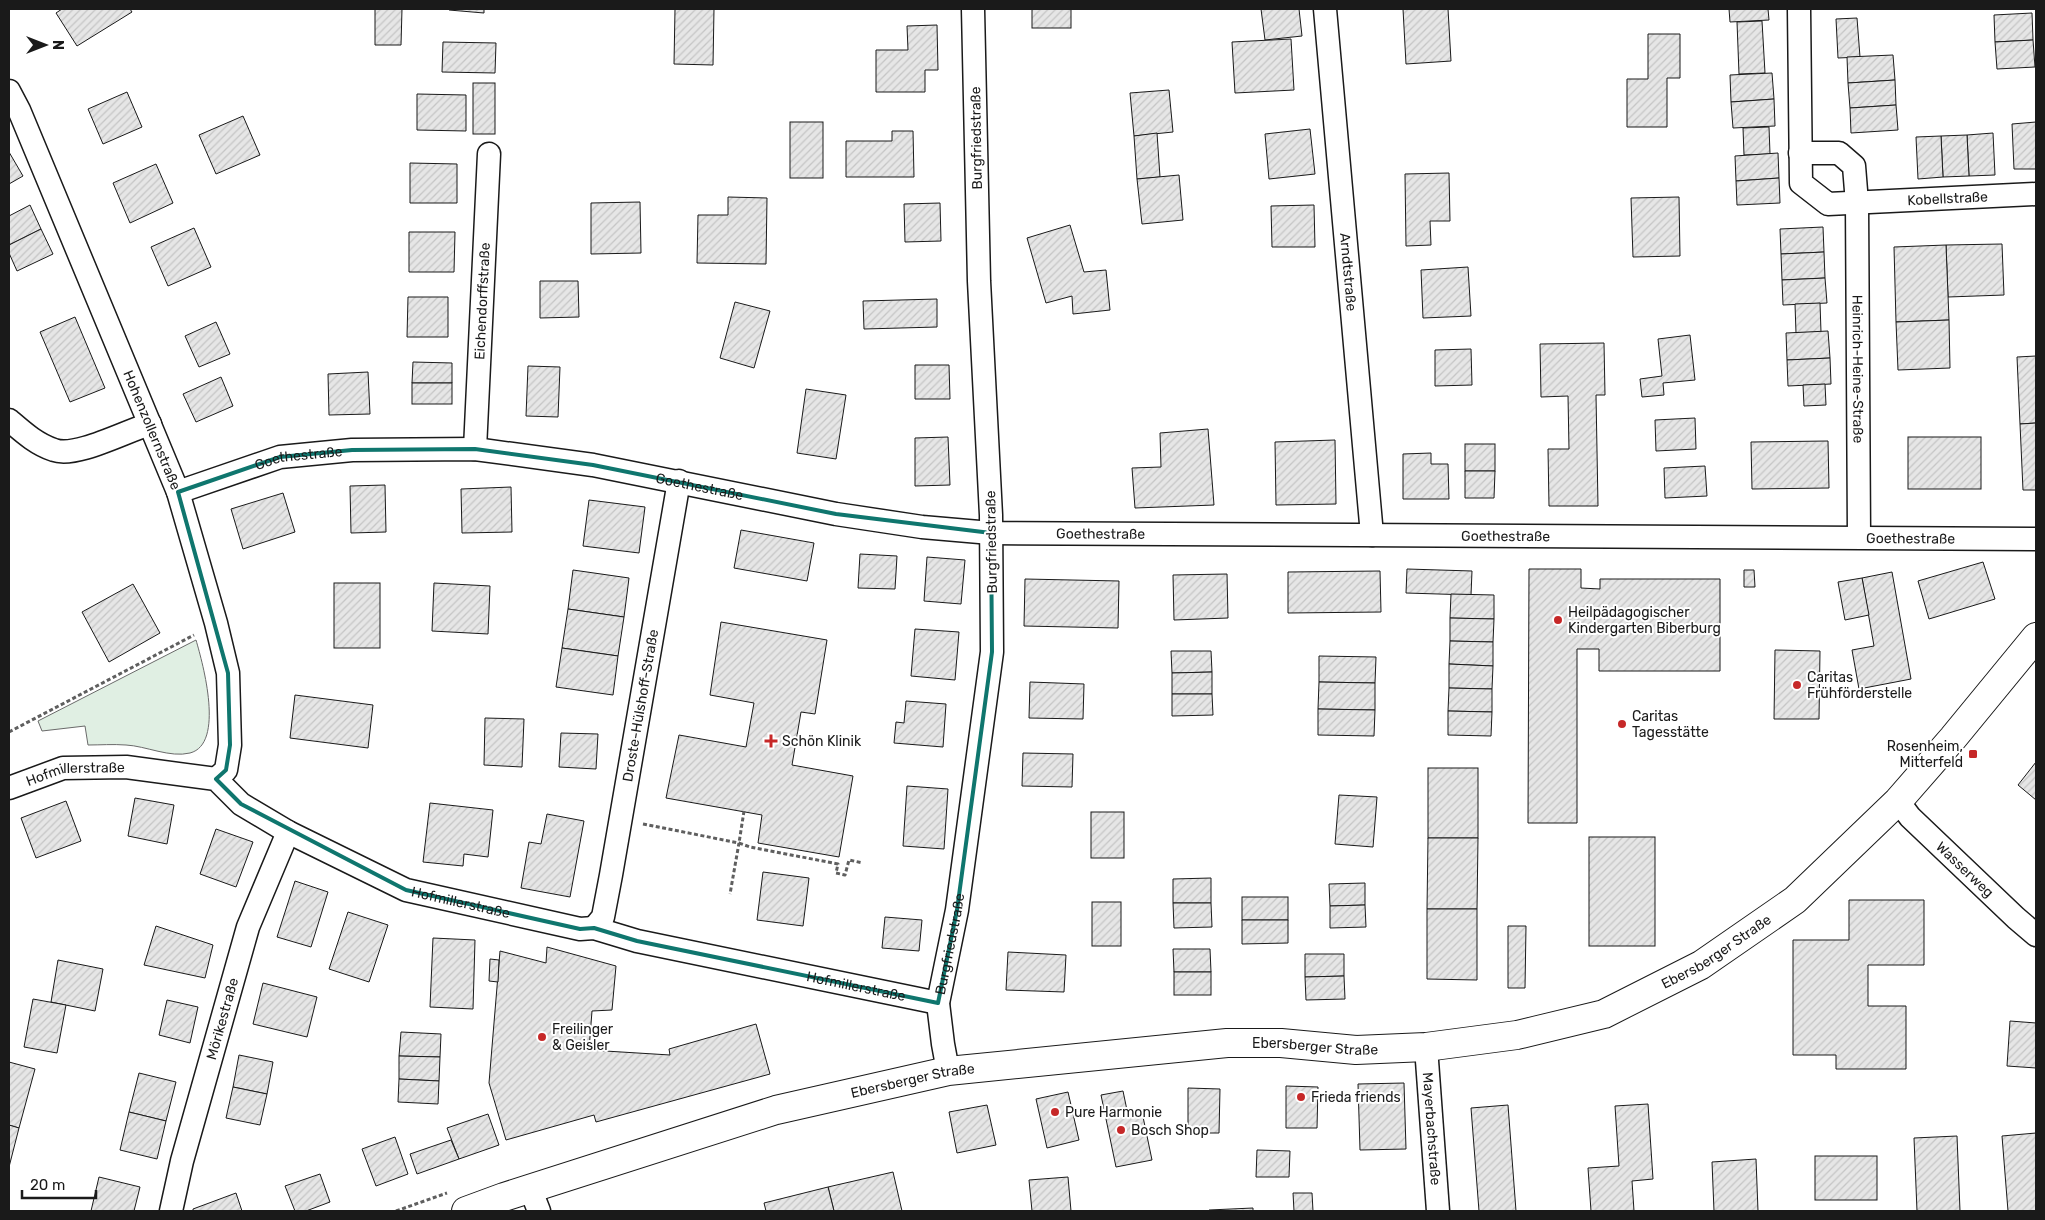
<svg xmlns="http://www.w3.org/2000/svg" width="2045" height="1220" font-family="Rubik,sans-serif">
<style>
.green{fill:#e0efe3;stroke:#6a6a6a}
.building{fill:url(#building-hatch);stroke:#1a1a1a}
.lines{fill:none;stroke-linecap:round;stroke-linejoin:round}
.street-casing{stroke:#1a1a1a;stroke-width:25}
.secondary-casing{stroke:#1a1a1a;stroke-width:30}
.path{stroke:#5f5f5f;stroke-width:3;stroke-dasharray:4 2.5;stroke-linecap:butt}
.street{stroke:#fff;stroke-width:22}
.secondary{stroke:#fff;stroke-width:28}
.marked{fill:none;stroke:#0f766e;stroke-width:4;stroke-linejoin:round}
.poi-dot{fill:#c62828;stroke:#fff;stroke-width:2}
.labels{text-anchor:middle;stroke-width:4;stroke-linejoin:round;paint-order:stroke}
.street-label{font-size:14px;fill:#1a1a1a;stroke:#fff}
.poi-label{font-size:14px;fill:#1a1a1a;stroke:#fff;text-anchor:start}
</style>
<defs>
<pattern id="building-hatch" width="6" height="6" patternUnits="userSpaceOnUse" patternTransform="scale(1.25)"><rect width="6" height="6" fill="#e6e6e6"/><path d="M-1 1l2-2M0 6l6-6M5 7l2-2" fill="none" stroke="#c5c5c5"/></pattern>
</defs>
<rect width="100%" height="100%" fill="#fff"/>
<!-- green -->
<path class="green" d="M196,640c7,24 29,104 -6,113 -20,5 -44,-7 -64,-8 -13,-1 -26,0 -38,0l-3,-19 -43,5 -4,-10z"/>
<!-- building -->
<g class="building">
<path d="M62,9h68l2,3 -55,34 -21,-33z"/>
<path d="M375,9h27l-1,36h-26z"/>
<path d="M449,9h35v4l-35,-3z"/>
<path d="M675,9h39l-1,56 -39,-1z"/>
<rect x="1032" y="9" width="39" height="19"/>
<path d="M1261,9h38l3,27 -37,4z"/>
<path d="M1403,9h45l3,52 -45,3z"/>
<path d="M1729,9h39l1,11 -39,2z"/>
<path d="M2032,13l1,27 -38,2 -1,-27z"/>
<path d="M1857,18l3,39 -22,1 -2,-39z"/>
<path d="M1762,21l3,52 -26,1 -2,-52z"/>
<path d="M937,25l1,45h-13v22h-49v-42h32l-1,-24z"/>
<path d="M1648,34h32v44h-13v49h-40v-48h21z"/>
<path d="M1291,39l3,51 -59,3 -3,-51z"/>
<path d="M2033,40l2,27 -38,2 -2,-27z"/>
<path d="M443,42l53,1 -1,30 -53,-1z"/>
<path d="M1893,55l2,25 -47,3 -1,-26z"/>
<path d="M1772,73l2,26 -43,3 -1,-27z"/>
<path d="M1895,80l1,25 -46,3 -2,-25z"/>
<rect x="473" y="83" width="22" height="51"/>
<path d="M1169,90l4,42 -39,4 -4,-43z"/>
<path d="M127,92l15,35 -39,17 -15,-35z"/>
<path d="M417,94l49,1v36l-49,-1z"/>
<path d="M1774,99l1,27 -42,2 -2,-26z"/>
<path d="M1896,105l2,25 -47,3 -1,-25z"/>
<path d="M243,116l17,39 -44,19 -17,-39z"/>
<rect x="790" y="122" width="33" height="56"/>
<path d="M2036,122v47h-22l-2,-45z"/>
<path d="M1769,127l1,27 -26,1 -1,-27z"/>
<path d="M1310,129l5,45 -46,5 -4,-45z"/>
<path d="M892,131h21l1,46h-68v-36h46z"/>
<path d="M1157,133l3,44 -23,2 -3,-43z"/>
<path d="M1993,133l2,42 -26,1 -2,-41z"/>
<path d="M1967,135l2,41 -26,1 -2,-41z"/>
<path d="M1941,136l2,41 -25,2 -2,-42z"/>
<path d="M9,152l14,24 -14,8z"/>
<path d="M1778,153l1,25 -43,3 -1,-25z"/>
<path d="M410,163l47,1v39h-47z"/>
<path d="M156,164l17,39 -43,20 -17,-40z"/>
<path d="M1449,173l1,48h-20l1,24 -25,1 -1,-72z"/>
<path d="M1179,175l4,45 -41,4 -5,-45z"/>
<path d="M1779,178l1,25 -43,2 -1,-24z"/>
<path d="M728,197l39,1 -1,66 -69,-1 1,-48h30z"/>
<path d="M1679,197l1,59 -47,1 -2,-59z"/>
<path d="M640,202l1,51 -50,1v-51z"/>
<path d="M940,203l1,38 -36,1 -1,-38z"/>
<path d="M30,205l11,24 -32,16v-29z"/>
<path d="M1314,205l1,42h-43l-1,-41z"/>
<path d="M1070,225l14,47 22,-2 4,40 -37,4 -1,-18 -26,7 -19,-65z"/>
<path d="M1823,227l1,25 -43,2 -1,-25z"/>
<path d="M194,228l17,39 -43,19 -17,-39z"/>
<path d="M41,229l12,25 -36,17 -8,-18v-8z"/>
<path d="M409,232h46l-1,40h-45z"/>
<path d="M2002,244l2,51 -56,2 -2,-52z"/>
<path d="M1946,245l3,75 -53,2 -2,-75z"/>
<path d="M1824,252l1,26 -43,2 -1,-26z"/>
<path d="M1468,267l3,49 -48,2 -2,-48z"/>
<path d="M1825,278l2,25 -44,2 -1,-25z"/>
<path d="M540,281h38l1,36 -39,1z"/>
<path d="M408,297h40v40h-41z"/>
<path d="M937,299v28l-73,2 -1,-28z"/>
<path d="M735,302l35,9 -16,57 -34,-10z"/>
<path d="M1820,303l1,29 -25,1 -1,-29z"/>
<path d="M75,317l30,71 -35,14 -30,-70z"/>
<path d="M1949,320l1,48 -52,2 -2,-48z"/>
<path d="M216,322l14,32 -31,13 -14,-31z"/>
<path d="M1828,331l2,27 -43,2 -1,-27z"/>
<path d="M1690,335l5,45 -32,3 1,12 -22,2 -2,-18 22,-3 -4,-37z"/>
<path d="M1604,343l1,52h-9l2,111h-49l-1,-57h21l-1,-53 -27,1 -1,-53z"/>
<path d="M1471,349l1,36 -37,1v-36z"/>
<path d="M2036,356v67l-16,1 -3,-67z"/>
<path d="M1830,358l1,26 -43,2 -1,-26z"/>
<path d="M413,362l39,1v20h-40z"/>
<path d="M915,365h34l1,34h-35z"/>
<path d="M528,366l32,1 -2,50 -32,-1z"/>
<path d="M368,372l2,42 -41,1 -1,-41z"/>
<path d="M221,377l12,29 -37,16 -13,-28z"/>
<rect x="412" y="383" width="40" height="21"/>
<path d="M1825,384l1,21 -22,1 -1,-21z"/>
<path d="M806,389l40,6 -10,64 -39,-6z"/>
<path d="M1695,418l1,31 -40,2 -1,-31z"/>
<path d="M2036,423v67h-13l-3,-66z"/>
<path d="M1208,429l6,76 -79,3 -3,-40 29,-1 -1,-34z"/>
<path d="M948,437l2,48 -35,1v-48z"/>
<rect x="1908" y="437" width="73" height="52"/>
<path d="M1335,440l1,64 -60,1 -1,-63z"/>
<path d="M1828,441l1,47 -77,1 -1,-47z"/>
<rect x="1465" y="444" width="30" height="27"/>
<path d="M1431,453v11h17l1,35h-46v-45z"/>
<path d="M1705,466l2,30 -42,2 -1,-30z"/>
<path d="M1465,471h30l-1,27h-29z"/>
<path d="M385,485l1,47 -35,1 -1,-47z"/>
<path d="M511,487l1,45 -50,1 -1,-44z"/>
<path d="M283,493l12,39 -52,17 -12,-40z"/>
<path d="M589,500l56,7 -6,46 -56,-7z"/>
<path d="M741,530l73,13 -7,38 -73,-13z"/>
<path d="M860,554l37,2 -2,33 -37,-1z"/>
<path d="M927,557l38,3 -4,44 -37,-3z"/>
<path d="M1983,562l12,37 -66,20 -11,-38z"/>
<path d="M1407,569l65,2 -1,24 -65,-2z"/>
<path d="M1529,569h52v19l19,1v-10h120v92h-121v-22h-22v174h-49z"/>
<path d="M573,570l56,8 -5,39 -56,-8z"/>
<path d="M1744,570h10l1,17h-11z"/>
<path d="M1380,571l1,41 -93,1v-41z"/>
<path d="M1892,572l19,107 -52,10 -7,-39 22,-4 -12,-68z"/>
<path d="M1227,574l1,44 -54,2 -1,-45z"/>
<path d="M1862,578l7,37 -24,5 -7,-38z"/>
<path d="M1025,579l94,2 -1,47 -94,-2z"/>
<rect x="334" y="583" width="46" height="65"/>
<path d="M434,583l56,3 -2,48 -56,-3z"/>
<path d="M133,584l27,49 -51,29 -27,-50z"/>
<path d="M1451,594l43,1v24l-44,-1z"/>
<path d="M568,609l56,8 -6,39 -56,-8z"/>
<path d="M1450,618l44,1 -1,23 -43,-1z"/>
<path d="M721,622l106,18 -12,74 -14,-2 -9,53 61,11 -14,81 -81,-14 4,-28 -96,-17 13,-63 67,12 8,-44 -44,-8z"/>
<path d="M915,629l44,3 -4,48 -44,-4z"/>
<path d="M1450,641l43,1v24l-44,-2z"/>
<path d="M562,648l56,8 -5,39 -57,-8z"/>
<path d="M1775,650l45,1 -1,68h-45z"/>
<path d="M1171,651h40l1,21 -40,1z"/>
<path d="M1319,656l57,1 -1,26 -56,-1z"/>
<path d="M1449,664l44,2 -1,23 -43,-1z"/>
<path d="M1212,672v22h-40v-21z"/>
<path d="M1030,682l54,2 -1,35 -54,-1z"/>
<path d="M1319,682l56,1v27l-57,-1z"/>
<path d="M1449,688l43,1v23l-44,-1z"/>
<path d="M1172,694h40l1,21 -41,1z"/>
<path d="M295,695l78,10 -5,43 -78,-10z"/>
<path d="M906,701l40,3 -3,43 -49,-4 2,-21 8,1z"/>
<path d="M1318,709l57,1 -1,26 -56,-1z"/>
<path d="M1448,711l44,1 -1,24 -43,-1z"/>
<path d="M485,718l39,1 -2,48 -38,-2z"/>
<path d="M561,733l37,1 -2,35 -37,-2z"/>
<path d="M1023,753l50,1 -1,33 -50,-1z"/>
<path d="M2036,762v38l-18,-15z"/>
<rect x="1428" y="768" width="50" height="70"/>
<path d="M907,786l41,3 -4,60 -41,-3z"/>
<path d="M1339,795l38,2 -4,50 -38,-3z"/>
<path d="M135,798l39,7 -7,39 -39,-8z"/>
<path d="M66,801l15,40 -45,17 -15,-40z"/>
<path d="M430,803l63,7 -5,47 -24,-3 -1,12 -40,-4z"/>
<rect x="1091" y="812" width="33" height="46"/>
<path d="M547,814l37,7 -14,76 -49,-9 8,-46 12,2z"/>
<path d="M216,829l37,13 -17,45 -36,-13z"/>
<rect x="1589" y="837" width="66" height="109"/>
<path d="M1428,838h50l-1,71h-50z"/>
<path d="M763,872l46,6 -6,48 -46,-6z"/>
<path d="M1211,878v25h-38v-24z"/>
<path d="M295,881l33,11 -17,55 -34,-10z"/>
<path d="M1365,883v22l-35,1 -1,-22z"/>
<rect x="1242" y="897" width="46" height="23"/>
<path d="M1849,900h75v65h-56v41h38v63h-70v-14h-43v-115h56z"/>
<rect x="1092" y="902" width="29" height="44"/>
<path d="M1173,903h38l1,24 -38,1z"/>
<path d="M1365,905l1,22 -36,1v-22z"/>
<path d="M1427,909h50v71l-50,-1z"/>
<path d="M348,912l40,13 -19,57 -40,-13z"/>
<path d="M885,917l37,3 -3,31 -37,-3z"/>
<path d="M1242,920h46v23l-46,1z"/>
<path d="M156,926l57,19 -8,33 -61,-13z"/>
<path d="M1508,926h18l-1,62h-17z"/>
<path d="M433,938l42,2 -2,69 -43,-2z"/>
<path d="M547,947l69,19 -4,44 -20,1 -3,39 81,5 -1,-6 87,-25 14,50 -174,48 -2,-7 -88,25 -17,-57 11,-132 46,12z"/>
<path d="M1173,949h37l1,23h-37z"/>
<path d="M1008,952l58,3 -2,37 -58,-2z"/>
<path d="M1305,954h39v22l-39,1z"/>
<path d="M490,959l9,1 -1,22 -9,-1z"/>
<path d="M58,960l45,9 -8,42 -44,-9z"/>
<rect x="1174" y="972" width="37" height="23"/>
<path d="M1344,976l1,23 -39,1 -1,-23z"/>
<path d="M263,983l54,14 -10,40 -54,-13z"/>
<path d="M33,999l33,6 -9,48 -33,-6z"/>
<path d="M167,1000l31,7 -8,36 -31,-8z"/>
<path d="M2010,1021l26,2v45l-29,-2z"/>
<path d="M401,1032l40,2 -1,23 -41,-1z"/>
<path d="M239,1055l34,7 -6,32 -34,-7z"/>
<path d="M399,1056l41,1 -1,24 -40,-2z"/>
<path d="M9,1062l26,7 -16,59 -10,-3z"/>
<path d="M139,1073l37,9 -10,39 -37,-9z"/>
<path d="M399,1079l40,2 -1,23 -40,-2z"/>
<path d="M1404,1083l2,66 -46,1 -2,-66z"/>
<path d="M1286,1086l32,1 -1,41h-31z"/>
<path d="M233,1087l34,7 -7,31 -34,-7z"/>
<path d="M1188,1088l32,1 -1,44h-31z"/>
<path d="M1123,1091l5,24 14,-3 10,48 -36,7 -15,-72z"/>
<path d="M1068,1092l11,48 -32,8 -11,-49z"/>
<path d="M1648,1104l5,75 -21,2 2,30h-43l-3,-43 31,-2 -4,-60z"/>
<path d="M987,1105l9,40 -39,8 -8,-41z"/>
<path d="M1508,1105l8,106h-37l-8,-103z"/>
<path d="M129,1112l37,9 -9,38 -37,-9z"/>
<path d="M488,1114l11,31 -40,14 -12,-31z"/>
<path d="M9,1125l10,3 -10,39z"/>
<path d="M2036,1133v78h-28l-6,-75z"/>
<path d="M1957,1136l3,75h-43l-3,-73z"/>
<path d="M395,1137l13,37 -32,12 -14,-37z"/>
<path d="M451,1140l8,19 -42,15 -7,-20z"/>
<path d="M1257,1150l33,1 -1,26h-33z"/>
<rect x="1815" y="1156" width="62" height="44"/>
<path d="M1756,1159l2,52h-44l-2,-49z"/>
<path d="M893,1172l9,39h-68l-6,-24z"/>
<path d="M320,1174l10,28 -24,9h-11l-10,-25z"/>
<path d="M99,1177l41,10 -6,24h-43z"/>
<path d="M1068,1177l3,34h-39l-3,-31z"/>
<path d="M828,1187l6,24h-68l-2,-8z"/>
<path d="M236,1193l6,18h-49v-2z"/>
<path d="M1293,1193h19l1,18h-19z"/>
<path d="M1253,1208v3h-44v-1z"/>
</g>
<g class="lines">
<!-- street casing -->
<g class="street-casing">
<g id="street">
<path id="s1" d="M1325,9l47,526"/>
<path id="s2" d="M1799,9l2,174 27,21 208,-10"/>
<path id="s3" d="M9,91l10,19 159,382 38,131 12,50 2,72 -4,25 -10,9"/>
<path id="s4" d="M1800,153h39l15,13 3,37 2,334"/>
<path d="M9,420c14,12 27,24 45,30 22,8 72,-19 96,-26"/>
<path id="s5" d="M475,449l14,-295"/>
<path id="s6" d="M178,492l102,-35 72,-7 123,-1 118,16 243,49 86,13 69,6 1045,6"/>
<path id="s7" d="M9,788l54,-20 63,-1 90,12 25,25 47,28 118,58 174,39 14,-1 43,13 301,62"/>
<path id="s8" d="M1898,801l12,16 106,101 20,17"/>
<path id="s9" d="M594,928l9,-11 8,-42 68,-394"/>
<path id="s10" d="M1426,1047l12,164"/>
<path id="s11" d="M948,1071l-5,-27 -5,-41 19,-93 35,-258 -1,-137 -12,-234 -6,-272"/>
<path d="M530,1188l9,23"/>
<path id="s12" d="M171,1211l11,-50 66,-234 40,-95"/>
</g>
</g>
<!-- secondary casing -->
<g class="secondary-casing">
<g id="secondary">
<path id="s13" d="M466,1211l38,-14 272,-87 172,-39 279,-28h54l75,7 70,-3 91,-12 87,-21 97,-49 94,-65 103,-99 55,-63 83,-101"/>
</g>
</g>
<!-- path -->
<g class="path">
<path d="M9,732l185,-97"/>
<path d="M744,811l-5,32 11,4 88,17 -2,9 9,2 4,-15 14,3"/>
<path d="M643,824l96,19 -9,51"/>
<path d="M396,1211l51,-18"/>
</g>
<!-- street -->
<use href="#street" class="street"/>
<!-- secondary -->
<use href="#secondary" class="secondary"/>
</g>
<!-- marked area -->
<path class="marked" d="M475,449l118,16 243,49 155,19 1,119 -35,258 -19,93 -301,-62 -43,-13 -14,1 -174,-39 -165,-86 -25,-25 10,-9 4,-25 -2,-72 -50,-181 102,-35 72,-7z"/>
<!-- markers -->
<g class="poi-dot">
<circle cx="1558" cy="620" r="5"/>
<circle cx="1797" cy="685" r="5"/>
<circle cx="1622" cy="724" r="5"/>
<path d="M768.5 733.5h5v5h5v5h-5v5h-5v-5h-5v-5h5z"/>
<rect x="1968" y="749" width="10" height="10" rx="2.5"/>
<circle cx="542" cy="1037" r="5"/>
<circle cx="1301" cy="1097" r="5"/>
<circle cx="1055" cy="1112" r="5"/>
<circle cx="1121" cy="1130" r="5"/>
</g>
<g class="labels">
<!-- street labels -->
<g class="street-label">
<text transform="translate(976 138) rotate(-91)" y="5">Burgfriedstraße</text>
<text dy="5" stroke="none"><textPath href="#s2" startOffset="328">Kobellstraße</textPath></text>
<text dy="5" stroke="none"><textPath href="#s1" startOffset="264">Arndtstraße</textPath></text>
<text dy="5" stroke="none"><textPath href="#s5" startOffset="148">Eichendorffstraße</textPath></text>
<text dy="5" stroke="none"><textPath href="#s4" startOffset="262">Heinrich-Heine-Straße</textPath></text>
<text dy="5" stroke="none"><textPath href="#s3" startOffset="368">Hohenzollernstraße</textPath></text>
<text dy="5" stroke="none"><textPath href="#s6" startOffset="126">Goethestraße</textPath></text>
<text dy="5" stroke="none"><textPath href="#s6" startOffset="531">Goethestraße</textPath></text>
<text dy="5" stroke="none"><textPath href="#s6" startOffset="936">Goethestraße</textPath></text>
<text dy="5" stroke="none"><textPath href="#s6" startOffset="1341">Goethestraße</textPath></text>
<text dy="5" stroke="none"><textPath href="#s6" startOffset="1746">Goethestraße</textPath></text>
<text transform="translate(991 542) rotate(-91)" y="5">Burgfriedstraße</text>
<text dy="5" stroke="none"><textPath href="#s9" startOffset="229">Droste-Hülshoff-Straße</textPath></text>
<text dy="5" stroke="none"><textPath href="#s7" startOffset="69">Hofmillerstraße</textPath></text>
<text dy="5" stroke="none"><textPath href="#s8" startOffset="96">Wasserweg</textPath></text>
<text dy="5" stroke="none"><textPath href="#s7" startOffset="489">Hofmillerstraße</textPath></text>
<text dy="5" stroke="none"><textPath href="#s11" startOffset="129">Burgfriedstraße</textPath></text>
<text dy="5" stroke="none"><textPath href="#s13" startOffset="1292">Ebersberger Straße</textPath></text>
<text dy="5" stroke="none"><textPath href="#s7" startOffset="894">Hofmillerstraße</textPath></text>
<text dy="5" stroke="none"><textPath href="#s12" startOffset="199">Mörikestraße</textPath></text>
<text dy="5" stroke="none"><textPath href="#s13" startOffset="871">Ebersberger Straße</textPath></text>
<text dy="5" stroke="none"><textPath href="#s13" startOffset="466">Ebersberger Straße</textPath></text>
<text dy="5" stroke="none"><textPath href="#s10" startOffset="82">Mayerbachstraße</textPath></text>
</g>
<!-- poi labels -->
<g class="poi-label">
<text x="1568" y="617">Heilpädagogischer<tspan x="1568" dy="16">Kindergarten Biberburg</tspan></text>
<text x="1807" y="682">Caritas<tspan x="1807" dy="16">Frühförderstelle</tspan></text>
<text x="1632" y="721">Caritas<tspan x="1632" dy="16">Tagesstätte</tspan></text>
<text x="782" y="746">Schön Klinik</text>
<text x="1963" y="751" text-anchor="end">Rosenheim,<tspan x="1963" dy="16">Mitterfeld</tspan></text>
<text x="552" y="1034">Freilinger<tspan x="552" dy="16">&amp; Geisler</tspan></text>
<text x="1311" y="1102">Frieda friends</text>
<text x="1065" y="1117">Pure Harmonie</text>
<text x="1131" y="1135">Bosch Shop</text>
</g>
</g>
<!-- border -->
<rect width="2045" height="1220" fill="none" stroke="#1a1a1a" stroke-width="20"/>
<!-- north arrow -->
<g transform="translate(45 45) rotate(90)" stroke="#ffffff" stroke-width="4" paint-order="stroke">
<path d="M0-4L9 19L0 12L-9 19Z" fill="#1a1a1a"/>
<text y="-8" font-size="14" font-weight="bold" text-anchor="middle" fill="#1a1a1a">N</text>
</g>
<!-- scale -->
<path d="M22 1190v8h74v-8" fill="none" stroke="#1a1a1a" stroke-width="2.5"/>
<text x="30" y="1190" font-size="15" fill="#1a1a1a" stroke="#ffffff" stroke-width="4" paint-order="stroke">20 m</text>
</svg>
